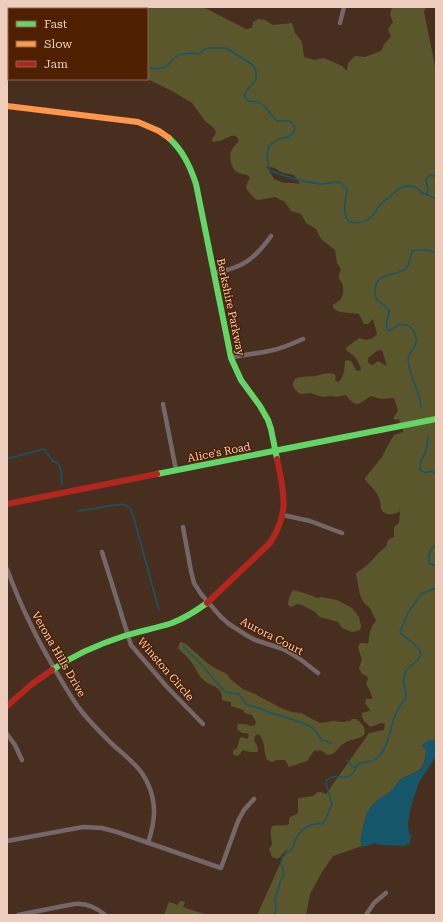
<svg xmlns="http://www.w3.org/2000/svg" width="443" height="922" font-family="'Roboto Serif',serif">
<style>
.green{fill:#5b572d;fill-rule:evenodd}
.water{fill:#15566b}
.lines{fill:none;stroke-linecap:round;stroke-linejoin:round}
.stream{stroke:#15566b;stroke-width:1.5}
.street{stroke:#746769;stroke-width:4.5}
.fast{stroke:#63d668;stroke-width:6}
.slow{stroke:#ff974d;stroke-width:6}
.jam{stroke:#b3261e;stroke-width:6}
.labels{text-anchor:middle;stroke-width:3;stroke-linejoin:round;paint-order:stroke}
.street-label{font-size:11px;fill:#eccdbe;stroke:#4e1f01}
</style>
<rect width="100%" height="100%" fill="#482e1e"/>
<!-- green -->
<g class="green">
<path d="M7,7h196l43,22 6,-1 1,-6 5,-3 7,1 8,5 19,-2 3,10 7,9 2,15 10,3 10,-2 18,8 5,5 1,-8 7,-7 10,1 16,-6 4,-8 6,-6 -3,-8 5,-7 -3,-7 2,-8h34l-2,5 12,59v346l-36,7 -1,-5 -4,1 -2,-2 5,-7 -4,-13 -13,1 -10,-3c-12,8 -15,13 -25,-1l-10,2 -6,-1 -7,1 -13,-4 -10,1c-4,-3 -7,-6 -7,-11 1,-8 16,-6 22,-7 6,-1 13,-4 19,-2l2,2 -1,4 3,2c7,-5 6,-14 7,-21l3,-1 3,1 5,9 3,1 2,-2c-4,-11 -5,-12 -14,-18l-1,-3 13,-10c8,3 13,2 18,-4l-4,-15 -5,5h-4l-5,-10c-9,-2 -18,1 -26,-6v-3l8,-6c1,-3 3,-7 2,-11 0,-10 -8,-5 -2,-19l-4,-6 -2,-13 -14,-11 -5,-10 -10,-6 -5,-9 -10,-3 -6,-9 -10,-5 -16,3 -4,-1 -7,-8 -2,-3 1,-4 3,-6c-3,-5 -6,-3 -11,-5 -8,-2 -10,-16 -8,-22 2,-3 5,-7 8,-10 -4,-10 -9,-4 -15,-2 -3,2 -7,2 -11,3l-1,-3 4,-6c-2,-8 -6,-7 -11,-12l-13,-18 -20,-12 -25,-12v-70h-138v45h-2zM266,166l8,2 9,5 11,2 6,9 -6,-1h-10l-10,-4zM382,350l5,16 -9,-5 -5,4 -3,-1 -2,-2v-4l9,-7z"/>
<path d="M436,422v319c-6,-2 -10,1 -14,5l4,4c-1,24 -10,20 -26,30 -4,4 -6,9 -10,12 -18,12 -22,13 -27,36 -1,6 -4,12 -1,18l-29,10 -11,16 -12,22 -4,21h-49l28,-62 3,-4c-4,2 -6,8 -11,10l-5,-2 -3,-8 3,-4c0,-7 -3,-12 0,-19 6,-2 12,1 17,-2v-4l1,-3 7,-3 1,-1v-14l1,-1 14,-2 5,-4h3l5,2 43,-61 15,-3 1,-6 -4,-1 -10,4c-5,-4 -10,-7 -9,-14l7,-2 1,-1 -5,-7 1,-4h6c0,-6 -3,-10 -6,-15l2,-5 -1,-3 -5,-2 -3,-6 3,-9 -3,-8 -1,-5c3,-5 6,-3 10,-2 2,-10 1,-16 8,-23l-6,-13 -6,-5 -4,-8 -4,-21v-1c4,-3 8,-5 11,-8 7,-6 12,-14 19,-18l2,-7 6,-3v-10l5,-4 1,-12c-6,4 -12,5 -18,0 -2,-3 -1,-6 -2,-10 -1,-7 -10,-16 -15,-21v-2l17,-21 6,-12 6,-10 9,-3v-4z"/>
<path d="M293,590l11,3 14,5 3,-1 16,3 15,8 7,9 2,9 -1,4 -8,2 -10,-4 -4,-6 -18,-5 -5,-5 -13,-7 -4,-1 -7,3 -3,-2c0,-6 2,-10 5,-15z"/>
<path d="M180,642h1l5,2 20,18 7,5 14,7 3,5 13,10 12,5 7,4 19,10 11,4 9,1 19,10 14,-2 9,1 7,-1 2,-2h4c6,5 10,7 8,16 -6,5 -15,4 -21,9 -7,5 -6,10 -16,11 -5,-5 -6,-5 -13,-4l-7,10 -18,6 -4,-7h-8l-5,2 -5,-2c-4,-9 -1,-20 -9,-26l-3,2 -1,5 3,4 1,5 -1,2h-7l-7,-2 -5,6 -5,-1v-4l4,-3 3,-10 2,-1 5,2 2,-3 -2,-3h-5l-5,-4 1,-5h6l7,2 4,-1 1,-3 -4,-7 -7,-2 -2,-3 -12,-4v-4l-6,-1 -3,-1c0,-3 0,-5 -1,-7 -2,-6 -10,-8 -15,-11 -8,-5 -11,-16 -17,-23 -3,-4 -8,-7 -11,-11z"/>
<path d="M180,901l5,1 -2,5 24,8h-43l5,-13 9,3z"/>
</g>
<!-- water -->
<path class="water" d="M428,740l8,1v15l-17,26 -8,25 -3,16 1,11 3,1 -2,5v3l-5,3 -25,-1 -6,-2 -8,3h-4c-3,-6 0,-12 1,-18 5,-23 9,-24 27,-36 4,-3 6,-9 10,-12 16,-10 26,-6 26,-30l-4,-4z"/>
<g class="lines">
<!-- stream -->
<g class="stream">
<path d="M79,7v2"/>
<path d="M28,9l1,-2"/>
<path d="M7,19l2,-1"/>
<path d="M147,67c7,2 16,3 22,-3 2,-2 4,-5 7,-7 6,-4 16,-4 23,-3l6,-5 4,-1h17l27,17 3,6v9l-9,10 -3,6 4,5 10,1 6,4 13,15h11l4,1 3,6 -2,6 -6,3 -9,2 -9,7 -2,9 2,15c17,7 34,12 52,14 5,0 11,-2 16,-2 4,0 7,4 10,7 -1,11 -8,33 8,34 5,0 11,-2 15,-5 4,-3 6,-8 9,-12 4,-6 9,-7 14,-12 4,-3 7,-7 13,-8 3,0 6,0 9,1 3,1 5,4 7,6 5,2 10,3 14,6"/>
<path d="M427,195l1,-6 -2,-9 4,-5 6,1"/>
<path d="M421,407c-1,-15 -10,-27 -12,-42 -1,-3 -1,-6 0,-9 1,-4 5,-7 6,-11 3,-6 0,-15 -6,-19 -10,-4 -11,0 -20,5l-2,-1c-2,-9 2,-12 2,-20 -3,-4 -8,-7 -12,-10 -2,-3 -2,-6 -2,-9 0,-20 20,-14 30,-22 5,-4 5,-12 7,-18 8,-3 16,0 24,1"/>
<path d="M428,436l-1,10 -3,10 -3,4 -1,10c4,3 7,3 11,1l5,3"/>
<path d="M7,457l3,1 34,-9 9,12 5,2 3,7 1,16"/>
<path d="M78,511l44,-7 7,3 3,5 27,98"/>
<path d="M436,545c-7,4 -8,10 -7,18l4,2h3"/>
<path d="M183,646l17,17 24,28 5,2 10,1 7,10 4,2 9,2 12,5 17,5 22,8 6,6 6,8 9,3"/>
<path d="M347,760c4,4 2,6 9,7"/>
<path d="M275,915l1,-7 -1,-8 6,-21c8,-6 -3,-12 1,-20 1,-5 6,-6 9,-9 3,-3 3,-7 5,-11 5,-11 15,-16 26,-15l4,-5 6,-15 -5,-16 -1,-7c9,-9 16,0 25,-6 3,-2 5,-8 7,-11 6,-3 13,-1 18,-5 16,-12 13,-45 30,-61 0,-9 -5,-17 0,-27 4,-8 20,-11 13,-22 -5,-7 -14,-10 -19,-17l8,-19 13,-19 15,-6"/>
</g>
<!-- street -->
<g class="street">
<path d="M340,23l4,-16"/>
<path d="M214,273c28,-5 40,-13 57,-37"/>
<path d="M231,358c13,-4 25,-4 38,-7 12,-2 23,-7 34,-12"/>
<path d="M163,404l13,66"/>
<path d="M283,515l27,6 32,12"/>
<path d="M183,527l8,44 3,12 7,11 20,23 8,7 17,11 9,5 28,9 9,5 8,5 18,14"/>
<path d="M102,552l29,93 36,42 36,37"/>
<path d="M7,569c7,19 15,38 24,56 7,15 15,29 23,43 9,15 17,30 28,44 9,11 19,21 29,31 14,13 29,23 37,41 9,20 7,38 0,59"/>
<path d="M7,734l8,11 7,15"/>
<path d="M7,841l76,-14 19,1 15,4 104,36 17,-47 6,-11 10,-11"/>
<path d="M18,915l56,-11c13,-1 22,3 31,11"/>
<path d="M366,915l8,-12 12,-10"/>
</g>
<!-- fast -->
<g class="fast">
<path d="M169,138c14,13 21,28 27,46l35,174 10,22 19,26 8,14 3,9 6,30"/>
<path d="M157,474l279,-55"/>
<path d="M52,670c22,-15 47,-26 72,-34 16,-5 33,-8 48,-13 13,-5 24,-12 35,-20"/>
</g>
<!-- slow -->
<path class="slow" d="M7,106l131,16 21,9 10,7"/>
<!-- jam -->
<g class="jam">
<path d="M7,504l150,-30"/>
<path d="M207,603l63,-60c20,-31 14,-50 7,-84"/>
<path d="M7,706l25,-22 20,-14"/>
</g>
</g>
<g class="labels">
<!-- street labels -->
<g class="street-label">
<text transform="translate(231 307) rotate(78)" y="4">Berkshire Parkway</text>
<text transform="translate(219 452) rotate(-11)" y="4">Alice's Road</text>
<text transform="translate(272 636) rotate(27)" y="4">Aurora Court</text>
<text transform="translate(59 654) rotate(60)" y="4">Verona Hills Drive</text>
<text transform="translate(166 669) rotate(49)" y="4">Winston Circle</text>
</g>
</g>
<!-- border -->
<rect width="443" height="922" fill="none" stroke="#eccdbe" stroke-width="16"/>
<!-- legend -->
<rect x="8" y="8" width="140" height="72" fill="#4e1f01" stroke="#8d654d"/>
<rect x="16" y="21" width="20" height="6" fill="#63d668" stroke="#8d654d"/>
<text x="44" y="28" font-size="12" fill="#eccdbe">Fast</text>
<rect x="16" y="41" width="20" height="6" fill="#ff974d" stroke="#8d654d"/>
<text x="44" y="48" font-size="12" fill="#eccdbe">Slow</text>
<rect x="16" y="61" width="20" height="6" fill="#b3261e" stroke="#8d654d"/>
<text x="44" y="68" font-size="12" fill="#eccdbe">Jam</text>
</svg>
